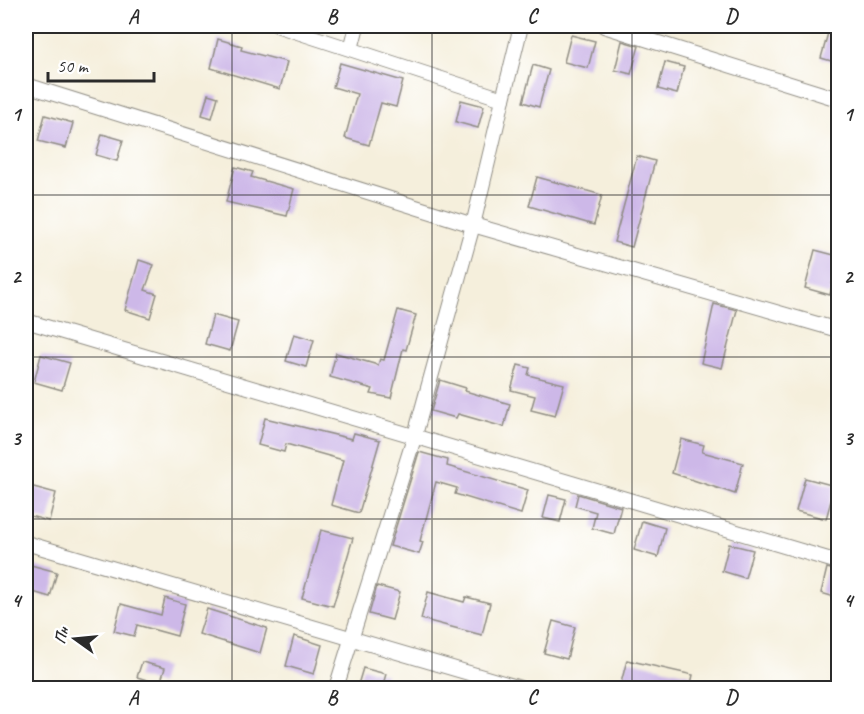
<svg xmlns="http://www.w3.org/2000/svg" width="864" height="714" font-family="Caveat,sans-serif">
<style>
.building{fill:#cdb8e8}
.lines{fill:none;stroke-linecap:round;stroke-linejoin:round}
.minor-casing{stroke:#908d84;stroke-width:16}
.minor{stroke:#fff;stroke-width:14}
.grid{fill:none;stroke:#2b2b2b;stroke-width:1.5;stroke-opacity:0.55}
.neatline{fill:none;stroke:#2b2b2b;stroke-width:2}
.grid-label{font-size:20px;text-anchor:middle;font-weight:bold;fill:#2b2b2b}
</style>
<rect width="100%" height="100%" fill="#fff"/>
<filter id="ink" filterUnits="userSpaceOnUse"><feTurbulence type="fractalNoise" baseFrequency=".0167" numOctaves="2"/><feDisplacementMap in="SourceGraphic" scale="12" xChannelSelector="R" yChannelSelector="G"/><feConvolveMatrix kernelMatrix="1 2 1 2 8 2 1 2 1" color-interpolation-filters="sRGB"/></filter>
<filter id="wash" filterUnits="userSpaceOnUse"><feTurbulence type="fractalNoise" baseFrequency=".008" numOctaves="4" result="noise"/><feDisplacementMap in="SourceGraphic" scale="24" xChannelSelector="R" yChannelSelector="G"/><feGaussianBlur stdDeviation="1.35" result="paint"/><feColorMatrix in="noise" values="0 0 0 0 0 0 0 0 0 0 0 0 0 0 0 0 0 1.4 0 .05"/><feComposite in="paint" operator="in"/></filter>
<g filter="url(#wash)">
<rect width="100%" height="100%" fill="#f5efdc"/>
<g id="blocks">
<!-- building -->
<g class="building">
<path d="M828,33l10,3v27l-17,-5z"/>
<path d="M571,35l24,6 -7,27 -24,-6z"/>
<path d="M218,39l24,7 -1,4 46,12 -7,27 -69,-21z"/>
<path d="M622,41l17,5 -8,28 -16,-4z"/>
<path d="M665,62l19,5 -7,27 -19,-5z"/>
<path d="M340,63l63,18 -7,26 -15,-4 -12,42 -24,-7 12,-44 -24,-7z"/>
<path d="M533,65l16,5 -10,37 -16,-5z"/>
<path d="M208,94l10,3 -6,21 -10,-3z"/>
<path d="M461,100l23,6 -6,22 -22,-6z"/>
<path d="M45,115l28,8 -7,25 -28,-7z"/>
<path d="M102,134l21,6 -6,21 -21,-6z"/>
<path d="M637,156l18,5 -23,86 -18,-5z"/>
<path d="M235,167l18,5 -2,5 43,12 -7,27 -61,-14z"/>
<path d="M537,177l65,18 -8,30 -65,-19z"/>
<path d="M815,250l23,6 -8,39 -25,-7z"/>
<path d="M139,260l15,5 -9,25 12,4 -7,24 -25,-8z"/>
<path d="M714,304l23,6 -15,58 -21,-5z"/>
<path d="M398,310l18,5 -10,35 -3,-1 -12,49 -20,-4 2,-5 -43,-12 6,-24 42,12 2,-6 4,1z"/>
<path d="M213,315l25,7 -8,29 -25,-7z"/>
<path d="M294,334l20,6 -8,27 -20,-6z"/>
<path d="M41,355l29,8 -8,27 -28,-8z"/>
<path d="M518,365l12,3 -2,7 36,9 -9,32 -24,-6 4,-14 -24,-6z"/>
<path d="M440,380l26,8 -1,3 45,13 -6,23 -46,-13 -2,4 -25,-7z"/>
<path d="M265,418l87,21 2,-6 26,7 -21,73 -28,-8 12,-45 -57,-16 -2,8 -26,-7z"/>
<path d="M681,439l23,6 -2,7 41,11 -8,31 -63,-21z"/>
<path d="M419,452l29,8 -1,6 81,24 -7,24 -66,-20 2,-6 -21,-6 -16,59 3,1 -4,12 -29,-8z"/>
<path d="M805,478l30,8 -9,33 -30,-8z"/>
<path d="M30,486l26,7 -7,28 -23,-6z"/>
<path d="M578,494l43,13 -7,27 -22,-6 4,-16 -21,-6z"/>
<path d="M549,495l17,4 -6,23 -17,-4z"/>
<path d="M642,521l23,7 -7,29 -24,-7z"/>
<path d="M321,530l32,8 -20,68 -31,-8z"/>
<path d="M729,544l24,6 -8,28 -23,-7z"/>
<path d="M27,564l30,8 -7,25 -24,-7z"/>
<path d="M827,568l11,3v27l-17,-5z"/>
<path d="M377,586l23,6 -8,28 -23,-6z"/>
<path d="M428,592l36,10 2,-5 24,6 -8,32 -61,-16z"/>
<path d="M165,598l20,6 -8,32 -40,-11 -3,11 -20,-5 7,-27 40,11z"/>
<path d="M207,609l60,19 -7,25 -61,-19z"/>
<path d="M553,621l22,6 -8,32 -23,-6z"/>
<path d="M294,636l28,9 -8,29 -28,-8z"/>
<path d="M627,660l66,15 -3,13h-49l-20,-5z"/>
<path d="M142,662l23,6 -5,16 -23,-7z"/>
<path d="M363,668l23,6 -4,14h-25z"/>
</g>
</g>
</g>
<g filter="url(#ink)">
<use href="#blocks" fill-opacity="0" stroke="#908d84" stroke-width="1.5"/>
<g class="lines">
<!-- minor casing -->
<g class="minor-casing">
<g id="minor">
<path d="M279,26l224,73 -30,126 -58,210 -79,253"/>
<path d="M604,26l234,73"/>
<path d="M351,49l6,-23"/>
<path d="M26,85l447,140 365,105"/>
<path d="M503,99l18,-73"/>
<path d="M26,321l812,241"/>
<path d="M26,543l494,145"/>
</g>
</g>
<!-- minor -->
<use href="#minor" class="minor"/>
</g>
</g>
<!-- grid -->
<path class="grid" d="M232,26v662M432,26v662M632,26v662M26,195h812M26,357h812M26,519h812"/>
<!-- margin -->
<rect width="864" height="714" fill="none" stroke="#fff" stroke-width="66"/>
<!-- north arrow -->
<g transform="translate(75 639) rotate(285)" stroke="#ffffff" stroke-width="4.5" paint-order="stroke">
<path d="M0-4.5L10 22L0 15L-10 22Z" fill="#2b2b2b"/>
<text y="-9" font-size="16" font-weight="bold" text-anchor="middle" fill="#2b2b2b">Пн</text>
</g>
<!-- scale -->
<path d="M48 72v9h106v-9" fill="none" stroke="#2b2b2b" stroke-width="3"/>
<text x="57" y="72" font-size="18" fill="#2b2b2b" stroke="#ffffff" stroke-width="4.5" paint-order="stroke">50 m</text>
<rect x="33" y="33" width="798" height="648" class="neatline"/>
<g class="grid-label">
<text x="133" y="23">A</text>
<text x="332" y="23">B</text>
<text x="532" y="23">C</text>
<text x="731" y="23">D</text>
<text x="16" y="121">1</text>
<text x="848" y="121">1</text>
<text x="16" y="283">2</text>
<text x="848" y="283">2</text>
<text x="16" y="445">3</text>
<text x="848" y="445">3</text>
<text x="16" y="607">4</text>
<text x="848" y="607">4</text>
<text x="133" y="704">A</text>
<text x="332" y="704">B</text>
<text x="532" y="704">C</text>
<text x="731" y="704">D</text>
</g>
</svg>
